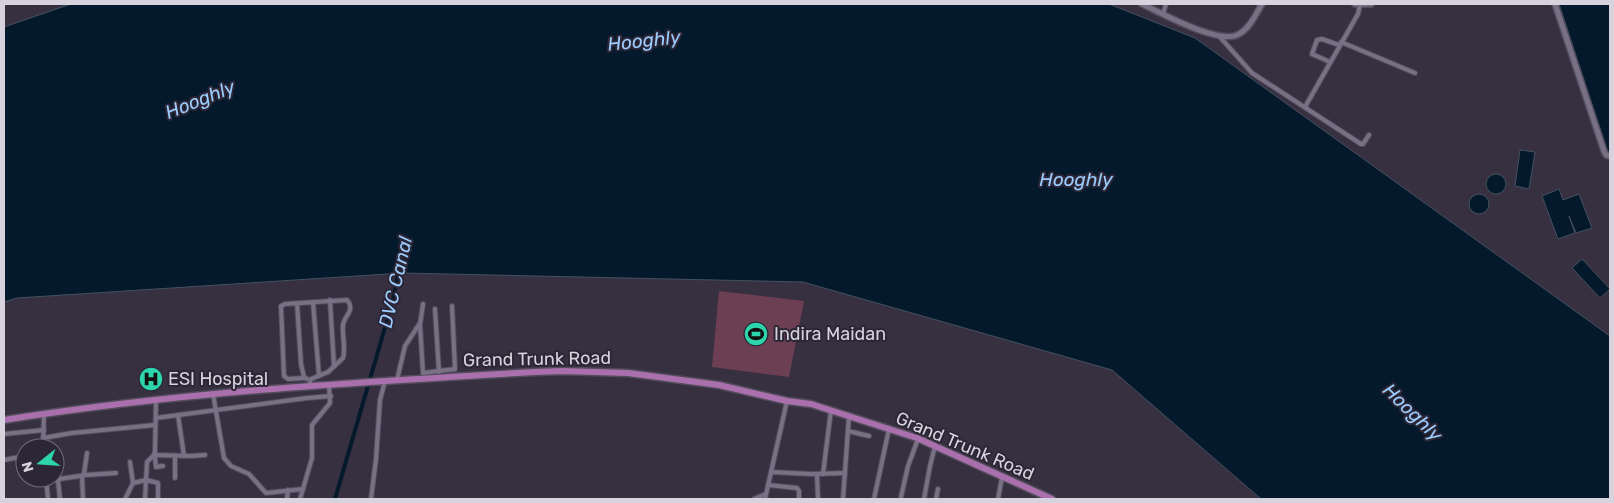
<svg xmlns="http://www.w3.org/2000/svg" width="1614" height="503" font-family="Rubik,sans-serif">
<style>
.pitch{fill:#6d3f52}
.water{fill:#05192c;stroke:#445161}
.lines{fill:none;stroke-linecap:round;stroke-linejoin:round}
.canal{stroke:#05192c;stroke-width:4}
.minor-casing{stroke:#524c5a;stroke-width:6}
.tertiary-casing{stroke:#524c5a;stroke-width:8}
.primary-casing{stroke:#524c5a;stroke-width:9}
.minor{stroke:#787185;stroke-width:4}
.tertiary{stroke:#787185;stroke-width:5}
.primary{stroke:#a970ad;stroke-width:6}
.labels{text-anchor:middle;stroke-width:4;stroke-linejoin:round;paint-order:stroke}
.poi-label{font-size:18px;fill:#d7d3de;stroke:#2c2636;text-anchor:start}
.street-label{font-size:18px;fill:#d7d3de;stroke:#2c2636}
.water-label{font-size:19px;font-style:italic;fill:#9ccdfe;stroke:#2c2636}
</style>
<rect width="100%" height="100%" fill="#363041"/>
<!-- pitch -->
<path class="pitch" d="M719,291l85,10 -15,76 -77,-10z"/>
<!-- water -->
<g class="water">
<path d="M71,4h1038l86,34 415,298v163h-349l-149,-129 -309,-88 -400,-9 -386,25 -13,4v-275z"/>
<path d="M1559,4h51v149l-2,1z"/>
<path d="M1520,150l15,2 -6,37 -14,-3z"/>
<circle cx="1496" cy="184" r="10"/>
<path d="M1559,189l4,11 16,-6 13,34 -16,5 -7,-17 6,17 -17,6 -16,-43z"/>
<circle cx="1479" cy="204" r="10"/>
<path d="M1582,259l28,30 -10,9 -28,-30z"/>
</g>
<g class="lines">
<!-- canal -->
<path class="canal" d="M335,499l58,-199 6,-32"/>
<!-- minor casing -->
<g class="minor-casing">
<g id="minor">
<path d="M1163,14l3,-10"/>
<path d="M1219,36l33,37 109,71h2l6,-9"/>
<path d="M1341,42l74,31"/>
<path d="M1330,62l-18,-8 5,-14 5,-1 17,6"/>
<path d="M1305,107l53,-93 2,-9"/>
<path d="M330,300l4,66"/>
<path d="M313,302l6,74"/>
<path d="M297,303l4,61 3,13 3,2"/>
<path d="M423,304l-3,21 3,48"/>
<path d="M435,309l4,63"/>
<path d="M423,373l32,-4 -3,-63"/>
<path d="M304,378l-16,1 -4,-3 -3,-70 4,-2 62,-4c9,10 -3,16 -4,25 -1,11 3,23 0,33l-15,14 -17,7 -2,7"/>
<path d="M397,380l8,-34 15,-23"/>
<path d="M213,394l11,64 7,8 18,8 17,19 37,-4"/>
<path d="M178,415l6,41"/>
<path d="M156,418l151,-20 24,-2"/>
<path d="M848,431l21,5"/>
<path d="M4,434l40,-4"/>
<path d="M43,438l29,-5 83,-8"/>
<path d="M43,448l1,-33"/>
<path d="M55,452l5,47"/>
<path d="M154,455l37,1 14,-1"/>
<path d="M154,456l1,1 1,10 7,-1"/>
<path d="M4,460l21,-4"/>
<path d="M130,462l3,21"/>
<path d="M771,472l40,2 34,-1"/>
<path d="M817,474l1,25"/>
<path d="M823,474l8,-64"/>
<path d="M46,478l2,21"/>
<path d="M175,478v-22"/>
<path d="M46,481l40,-6 30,-2"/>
<path d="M768,485l29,3 2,3v8"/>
<path d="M901,497l7,-31 10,-27"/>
<path d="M83,499l-1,-23 2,-2 3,-21"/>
<path d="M125,499l8,-16 13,-3 12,3v16"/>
<path d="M145,499l2,-37 7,-7 1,-4 1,-51"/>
<path d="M287,499l1,-9"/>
<path d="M300,499l12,-41v-33l18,-22 -1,-19"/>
<path d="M371,499l5,-40 4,-59 5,-19"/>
<path d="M754,499l12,-5"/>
<path d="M765,499l22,-98"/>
<path d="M843,499l6,-83"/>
<path d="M874,499l15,-70"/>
<path d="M924,499l6,-33 5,-20"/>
<path d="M936,499l2,-10"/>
<path d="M998,499l4,-22"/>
</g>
</g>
<!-- tertiary casing -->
<g class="tertiary-casing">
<g id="tertiary">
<path d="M1142,4c19,9 79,42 97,30 11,-6 17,-20 23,-30"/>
<path d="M1355,4h16"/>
<path d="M1555,4l49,147 2,4 4,1"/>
</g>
</g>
<!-- primary casing -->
<g class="primary-casing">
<path id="primary" d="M4,420c176,-28 353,-38 531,-48l27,-1 66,2 91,12 68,16 24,3 106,34 135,61"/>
</g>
<!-- minor -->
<use href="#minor" class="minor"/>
<!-- tertiary -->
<use href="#tertiary" class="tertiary"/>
<!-- primary -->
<use href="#primary" class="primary"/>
</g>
<!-- icons -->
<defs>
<g id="stadium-disc" transform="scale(1.25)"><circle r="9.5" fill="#2cd5ab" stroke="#2c2636"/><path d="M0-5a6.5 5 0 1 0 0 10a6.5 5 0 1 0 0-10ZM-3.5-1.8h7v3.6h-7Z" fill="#111"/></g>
<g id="hospital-disc" transform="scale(1.25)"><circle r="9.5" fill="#2cd5ab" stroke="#2c2636"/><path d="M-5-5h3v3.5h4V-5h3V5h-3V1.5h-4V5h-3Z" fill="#111"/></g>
</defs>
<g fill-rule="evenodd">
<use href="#stadium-disc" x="756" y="334"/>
<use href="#hospital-disc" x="151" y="379"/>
</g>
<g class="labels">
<!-- poi labels -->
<g class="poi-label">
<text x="774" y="340">Indira Maidan</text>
<text x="168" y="385">ESI Hospital</text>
</g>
<!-- street labels -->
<g class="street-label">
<text transform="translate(537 359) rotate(-1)" y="6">Grand Trunk Road</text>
<text transform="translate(965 446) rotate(23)" y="6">Grand Trunk Road</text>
</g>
<!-- water labels -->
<g class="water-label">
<text transform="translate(644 40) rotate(-6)" y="7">Hooghly</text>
<text transform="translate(200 99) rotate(-22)" y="7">Hooghly</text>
<text x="1076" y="186">Hooghly</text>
<text transform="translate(395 282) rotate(-77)" y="7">DVC Canal</text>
<text transform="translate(1413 412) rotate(44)" y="7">Hooghly</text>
</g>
</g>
<!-- border -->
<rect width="1614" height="503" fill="none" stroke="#d7d3de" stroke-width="10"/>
<!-- north arrow -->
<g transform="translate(40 463) rotate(253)"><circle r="24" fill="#2c2636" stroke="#706b79"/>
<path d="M0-4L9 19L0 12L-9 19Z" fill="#2cd5ab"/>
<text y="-8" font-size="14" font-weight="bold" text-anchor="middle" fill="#d7d3de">N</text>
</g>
</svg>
